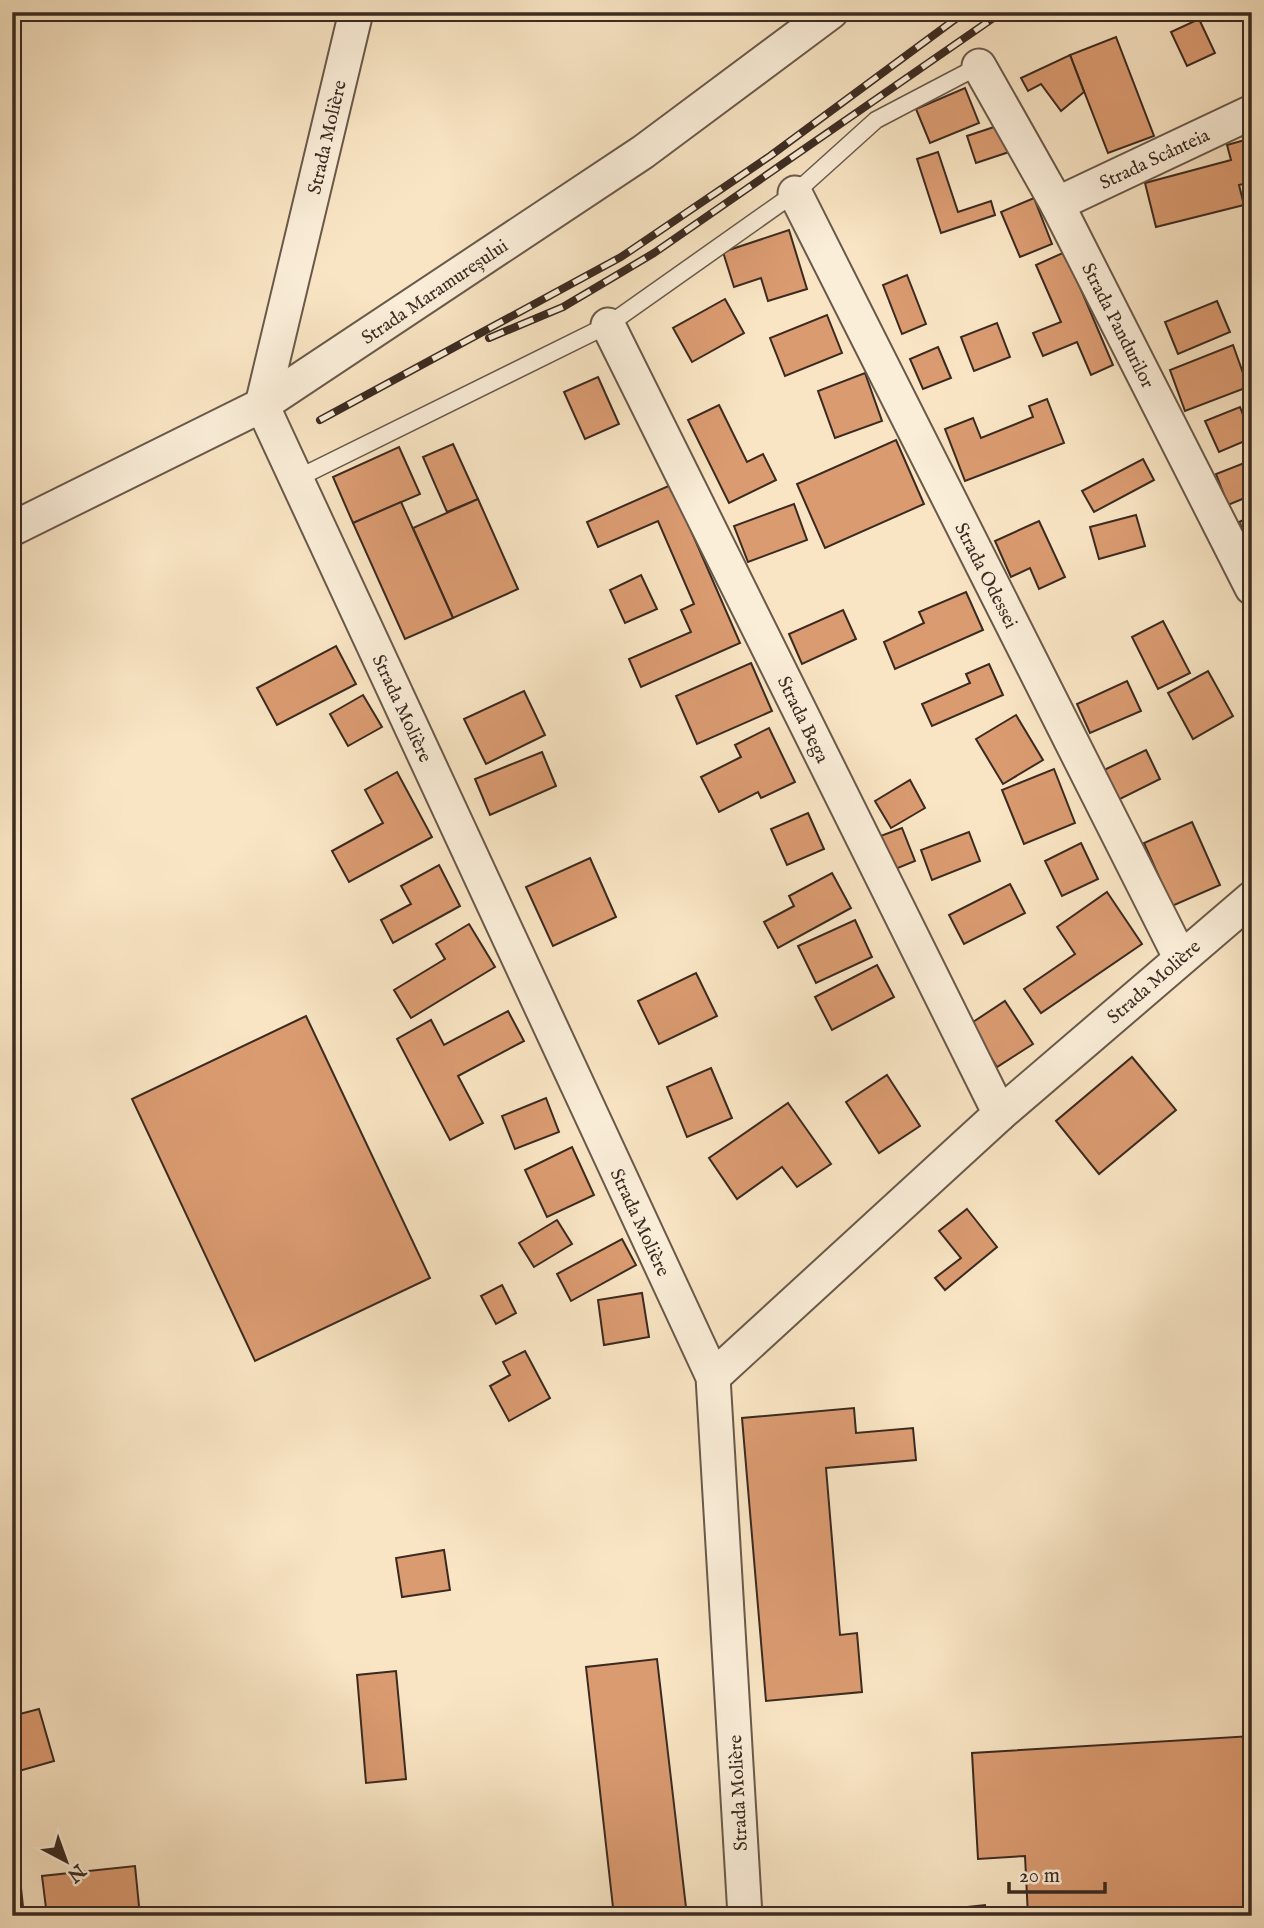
<svg xmlns="http://www.w3.org/2000/svg" width="1264" height="1928" font-family="'IM FELL English',serif">
<style>
.building{fill:#db9b71;stroke:#3b2a21;stroke-width:2}
.lines{fill:none;stroke-linecap:round;stroke-linejoin:round}
.lane-casing{stroke:#6a594a;stroke-width:19}
.street-casing{stroke:#6a594a;stroke-width:37}
.lane{stroke:#fbeed9;stroke-width:16}
.street{stroke:#fbeed9;stroke-width:33}
.rail-casing{stroke:#3b2a21;stroke-width:8}
.rail{stroke:#fbeed9;stroke-width:5;stroke-dasharray:16;stroke-linecap:butt}
.labels{text-anchor:middle;stroke-width:5;stroke-linejoin:round;paint-order:stroke}
.street-label{font-size:19px;fill:#3b2a21;stroke:#fbeed9}
</style>
<rect width="100%" height="100%" fill="#f9e5c4"/>
<filter id="stains"><feTurbulence type="fractalNoise" baseFrequency=".00286" numOctaves="4"/><feColorMatrix values="0 0 0 0 .2 0 0 0 0 .09 0 0 0 0 .02 0 0 0 .5 -.17"/></filter>
<radialGradient id="worn" r=".72"><stop offset=".6" stop-color="#630" stop-opacity="0"/><stop offset="1" stop-color="#630" stop-opacity=".3"/></radialGradient>
<!-- building -->
<g class="building">
<path d="M1199,19l16,34 -28,13 -16,-34z"/>
<path d="M1116,37l38,99 -46,17 -38,-98z"/>
<path d="M1070,55l14,37 -23,19 -20,-27 -13,7 -7,-13z"/>
<path d="M965,88l14,35 -49,20 -14,-34z"/>
<path d="M1000,125l9,27 -33,11 -9,-27z"/>
<path d="M1252,138v44l-13,3 5,20 -88,22 -11,-44 86,-23 -4,-15z"/>
<path d="M938,152l20,60 33,-11 4,14 -54,18 -24,-74z"/>
<path d="M1034,198l18,46 -32,13 -19,-45z"/>
<path d="M789,230l18,59 -39,12 -7,-23 -27,9 -11,-35z"/>
<path d="M1065,252l48,113 -22,10 -14,-33 -34,14 -10,-23 28,-11 -25,-57z"/>
<path d="M907,275l19,49 -24,10 -19,-49z"/>
<path d="M725,299l19,34 -52,29 -19,-34z"/>
<path d="M1217,301l13,31 -52,22 -13,-32z"/>
<path d="M827,315l15,38 -57,23 -15,-38z"/>
<path d="M997,323l13,34 -36,14 -13,-34z"/>
<path d="M1233,345l15,42 -63,24 -15,-41z"/>
<path d="M938,347l13,31 -28,11 -13,-30z"/>
<path d="M865,373l17,48 -47,17 -17,-47z"/>
<path d="M598,377l21,47 -34,15 -21,-47z"/>
<path d="M1047,399l17,44 -99,38 -20,-52 28,-11 8,20 52,-21 -4,-11z"/>
<path d="M719,405l28,57 16,-8 13,26 -47,23 -41,-83z"/>
<path d="M1240,407l12,31 -33,14 -14,-31z"/>
<path d="M896,440l28,64 -99,44 -28,-64z"/>
<path d="M453,444l25,55 -31,13 -24,-55z"/>
<path d="M399,447l21,47 -67,29 -20,-46z"/>
<path d="M1143,459l11,21 -60,32 -12,-21z"/>
<path d="M1252,460v35l-24,10 -12,-31z"/>
<path d="M682,480v30l58,133 -99,44 -12,-28 62,-27 -10,-22 13,-6 -36,-83 -60,26 -11,-25z"/>
<path d="M478,499l40,90 -65,29 -40,-90z"/>
<path d="M401,502l52,116 -48,21 -52,-116z"/>
<path d="M794,504l13,36 -59,22 -14,-36z"/>
<path d="M1136,515l9,31 -46,13 -9,-32z"/>
<path d="M1252,516v33l-13,-27z"/>
<path d="M1039,521l26,56 -26,12 -9,-21 -19,9 -16,-36z"/>
<path d="M641,575l16,34 -32,14 -15,-33z"/>
<path d="M966,592l17,38 -88,39 -11,-27 40,-19 -5,-11z"/>
<path d="M843,610l13,29 -54,25 -13,-30z"/>
<path d="M1163,621l27,52 -32,16 -26,-52z"/>
<path d="M336,646l20,38 -79,41 -20,-37z"/>
<path d="M751,663l21,48 -75,33 -21,-48z"/>
<path d="M989,664l14,31 -71,31 -10,-22 48,-21 -4,-9z"/>
<path d="M1208,671l25,45 -40,23 -25,-46z"/>
<path d="M1127,681l14,30 -51,22 -13,-29z"/>
<path d="M524,691l21,44 -59,29 -22,-45z"/>
<path d="M363,695l19,32 -34,19 -18,-32z"/>
<path d="M1016,715l27,45 -40,24 -27,-45z"/>
<path d="M769,728l26,54 -34,16 -3,-6 -39,20 -18,-35 40,-20 -6,-12z"/>
<path d="M1146,750l14,29 -42,21 -14,-30z"/>
<path d="M542,752l14,34 -66,29 -15,-36z"/>
<path d="M1054,769l21,54 -51,21 -22,-54z"/>
<path d="M397,772l35,65 -83,45 -17,-31 51,-28 -18,-33z"/>
<path d="M910,780l15,28 -34,20 -16,-27z"/>
<path d="M808,813l16,36 -37,16 -16,-36z"/>
<path d="M1192,822l28,63 -48,21 -28,-63z"/>
<path d="M902,828l13,33 -27,11 -13,-34z"/>
<path d="M969,832l11,29 -48,19 -11,-30z"/>
<path d="M1081,843l17,36 -36,17 -17,-35z"/>
<path d="M590,858l26,59 -63,29 -27,-59z"/>
<path d="M439,865l21,41 -67,37 -12,-23 30,-16 -10,-18z"/>
<path d="M832,873l19,35 -73,40 -14,-26 30,-16 -5,-10z"/>
<path d="M1010,884l15,29 -61,31 -15,-29z"/>
<path d="M1107,892l35,52 -101,69 -17,-24 51,-35 -18,-27z"/>
<path d="M855,920l17,37 -56,26 -18,-37z"/>
<path d="M469,924l26,43 -84,51 -17,-28 51,-31 -9,-15z"/>
<path d="M877,965l17,32 -62,33 -17,-33z"/>
<path d="M696,973l21,43 -58,28 -21,-43z"/>
<path d="M1005,1001l28,43 -36,23 -27,-43z"/>
<path d="M508,1011l16,30 -66,35 25,47 -33,17 -53,-101 34,-19 13,25z"/>
<path d="M306,1016l124,262 -175,83 -123,-262z"/>
<path d="M1132,1057l44,53 -77,64 -43,-53z"/>
<path d="M711,1068l21,50 -45,19 -20,-50z"/>
<path d="M887,1075l33,51 -41,27 -33,-51z"/>
<path d="M546,1098l13,34 -44,17 -13,-33z"/>
<path d="M788,1103l43,61 -34,23 -15,-20 -45,32 -28,-41z"/>
<path d="M572,1147l22,48 -47,22 -22,-47z"/>
<path d="M967,1209l30,38 -52,43 -10,-12 26,-20 -22,-27z"/>
<path d="M557,1220l15,24 -38,23 -15,-24z"/>
<path d="M622,1239l14,26 -65,36 -14,-27z"/>
<path d="M502,1285l14,28 -20,11 -15,-28z"/>
<path d="M642,1293l7,44 -45,8 -6,-45z"/>
<path d="M525,1351l25,47 -41,23 -19,-35 20,-11 -7,-13z"/>
<path d="M854,1408l2,25 57,-5 3,32 -90,8 14,167 17,-2 5,59 -96,9 -24,-283z"/>
<path d="M444,1550l6,40 -48,7 -6,-39z"/>
<path d="M657,1659l30,257h-73l-28,-249z"/>
<path d="M396,1671l10,108 -40,4 -9,-108z"/>
<path d="M39,1709l15,52 -42,12v-57z"/>
<path d="M1252,1736v180h-224l-3,-60 -47,3 -6,-106z"/>
<path d="M16,1841l8,75h-12v-74z"/>
<path d="M135,1866l5,50h-93l-5,-40z"/>
<path d="M985,1905l1,11h-104z"/>
</g>
<g class="lines">
<!-- lane casing -->
<g class="lane-casing">
<path id="lane" d="M296,479l312,-154 187,-132 81,-73 103,-54"/>
</g>
<!-- street casing -->
<g class="street-casing">
<g id="street">
<path d="M356,12l-94,393 451,972 32,539"/>
<path d="M979,66l78,138 195,384"/>
<path d="M795,193l385,764"/>
<path d="M1057,204l195,-92"/>
<path d="M608,325l392,789"/>
<path d="M12,529l250,-124 381,-253 188,-140"/>
<path d="M713,1377l287,-263 252,-216"/>
</g>
</g>
<!-- lane -->
<use href="#lane" class="lane"/>
<!-- street -->
<use href="#street" class="street"/>
<!-- rail casing -->
<g class="rail-casing">
<g id="rail">
<path d="M489,338l74,-31 91,-54 348,-241"/>
<path d="M320,420l301,-163 149,-101 195,-144"/>
</g>
</g>
<!-- rail -->
<use href="#rail" class="rail"/>
</g>
<g class="labels">
<!-- street labels -->
<g class="street-label">
<text transform="translate(326 137) rotate(-77)" y="7">Strada Molière</text>
<text transform="translate(1154 158) rotate(-25)" y="7">Strada Scânteia</text>
<text transform="translate(434 291) rotate(-34)" y="7">Strada Maramureșului</text>
<text transform="translate(1119 325) rotate(63)" y="7">Strada Pandurilor</text>
<text transform="translate(987 575) rotate(63)" y="7">Strada Odessei</text>
<text transform="translate(403 708) rotate(65)" y="7">Strada Molière</text>
<text transform="translate(804 719) rotate(64)" y="7">Strada Bega</text>
<text transform="translate(1153 981) rotate(-41)" y="7">Strada Molière</text>
<text transform="translate(641 1222) rotate(65)" y="7">Strada Molière</text>
<text transform="translate(737 1793) rotate(-93)" y="7">Strada Molière</text>
</g>
</g>
<!-- margin -->
<rect width="1264" height="1928" fill="none" stroke="#f9e5c4" stroke-width="42"/>
<rect x="14" y="14" width="1236" height="1900" fill="none" stroke="#3b2a21" stroke-width="3.5"/>
<rect x="21" y="21" width="1222" height="1886" fill="none" stroke="#3b2a21" stroke-width="2"/>
<!-- north arrow -->
<g transform="translate(66 1861) rotate(139)" stroke="#fbeed9" stroke-width="5" paint-order="stroke">
<path d="M0-5L12 26L0 18L-12 26Z" fill="#3b2a21"/>
<text y="-10" font-size="19" font-weight="bold" text-anchor="middle" fill="#3b2a21">N</text>
</g>
<!-- scale -->
<path d="M1009 1882v10h96v-10" fill="none" stroke="#3b2a21" stroke-width="3.5"/>
<text x="1019" y="1882" font-size="21" fill="#3b2a21" stroke="#fbeed9" stroke-width="5" paint-order="stroke">20 m</text>
<rect width="100%" height="100%" filter="url(#stains)"/>
<rect width="100%" height="100%" fill="url(#worn)"/>
</svg>
